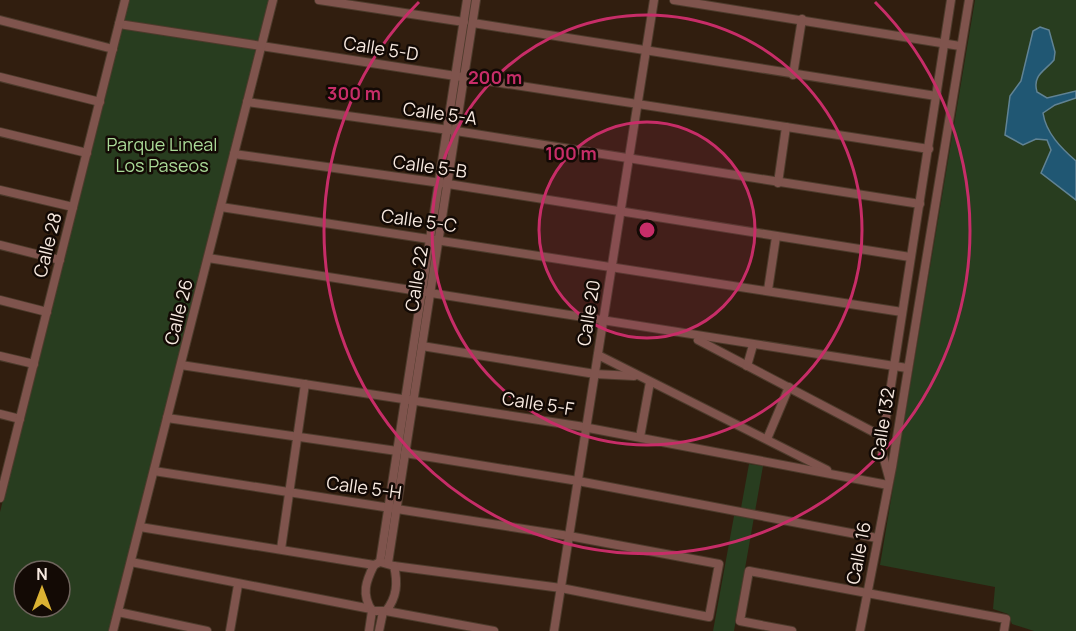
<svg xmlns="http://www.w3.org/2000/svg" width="1076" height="631" font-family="Manrope,sans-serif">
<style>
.green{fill:#283d1f;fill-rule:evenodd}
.water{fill:#205773;stroke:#618394;stroke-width:1.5}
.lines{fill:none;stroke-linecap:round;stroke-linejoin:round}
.minor-casing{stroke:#4d3b2c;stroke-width:10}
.minor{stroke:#7f544d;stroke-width:8}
.ring{fill:none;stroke:#c72d68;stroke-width:3}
.labels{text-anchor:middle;stroke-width:5;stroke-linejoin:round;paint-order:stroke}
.street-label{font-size:18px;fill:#f8eae1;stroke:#130a05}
.park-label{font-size:18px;fill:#aada97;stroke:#130a05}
.centre{fill:#c72d68;stroke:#130a05;stroke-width:3}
.ring-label{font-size:18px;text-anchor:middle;font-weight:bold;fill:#c72d68;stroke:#130a05;stroke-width:5;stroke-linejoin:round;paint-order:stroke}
</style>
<rect width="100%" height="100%" fill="#311e0f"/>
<!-- green -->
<g class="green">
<path d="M129,0h141l-158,631h-112v-119zM24,571h36v36h-36z"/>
<path d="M975,0h101v631h-42l-22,-7 -4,-10 -15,-5 2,-22 -115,-22z"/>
<path d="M749,464l14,2 -29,165h-21l21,-115 7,-8z"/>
</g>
<!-- water -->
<path class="water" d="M1040,27l9,3 6,22 -1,8c-9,11 -22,15 -17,32l10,6 29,-7v7l-21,7 -12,8c3,20 18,35 33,48v39l-35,-27 10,-23 -4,-10 -11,-1 -13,6 -18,-10 5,-39 11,-15 12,-50z"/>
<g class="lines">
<!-- minor casing -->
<g class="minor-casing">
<g id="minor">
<path d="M319,0l145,22"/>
<path d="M674,0l286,46"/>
<path d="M0,20l113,29"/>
<path d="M473,23l463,73"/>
<path d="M119,24l810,125"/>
<path d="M793,75l9,-56"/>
<path d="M0,77l100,25"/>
<path d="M247,102l209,29 464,73"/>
<path d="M0,132l87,21"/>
<path d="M234,154l214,30 462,73"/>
<path d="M778,183l8,-56"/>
<path d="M0,190l73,17"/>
<path d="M221,207l681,105"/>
<path d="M0,245l60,15"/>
<path d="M208,258l699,110"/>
<path d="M768,290l8,-53"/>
<path d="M0,300l47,12"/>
<path d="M698,340l185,97"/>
<path d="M422,346l173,28 39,2"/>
<path d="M598,355l229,115"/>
<path d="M0,356l34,8"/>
<path d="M181,365l397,61 310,59"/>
<path d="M747,366l6,-21"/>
<path d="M0,414l20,5"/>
<path d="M167,418l230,33"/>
<path d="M640,437l10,-55"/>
<path d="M767,439l22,-52"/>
<path d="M405,453l173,28 299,57"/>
<path d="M154,471l415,65 150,28 -10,53 -148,-29 -167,-22"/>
<path d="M889,478l-7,-26 1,-15 68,-437"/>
<path d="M0,498l125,-498"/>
<path d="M140,527l234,38"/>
<path d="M281,549l24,-165"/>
<path d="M131,562l240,47"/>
<path d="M380,562l87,-562"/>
<path d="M380,562l14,4c4,17 3,31 -8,45h-14c-11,-17 -6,-30 2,-46z"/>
<path d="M388,563l88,-563"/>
<path d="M386,611l108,20"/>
<path d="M118,612l89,19"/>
<path d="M113,631l160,-631"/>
<path d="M230,631l8,-46"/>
<path d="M369,631l3,-20"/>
<path d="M379,631l4,-19"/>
<path d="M554,631l100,-631"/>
<path d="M792,631l-52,-10 9,-50 257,48 -2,12"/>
<path d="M860,631l32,-164 77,-467"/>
</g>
</g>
<!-- minor -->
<use href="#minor" class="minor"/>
</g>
<!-- distance rings -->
<circle cx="647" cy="230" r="108" fill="#c72d68" fill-opacity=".12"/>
<g class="ring">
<circle cx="647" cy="230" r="108"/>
<circle cx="647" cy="230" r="215"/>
<path d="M875 2A323 323 0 1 1 419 2"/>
</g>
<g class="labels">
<!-- street labels -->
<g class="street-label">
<text transform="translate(381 49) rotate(9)" y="6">Calle 5-D</text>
<text transform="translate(440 114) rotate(8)" y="6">Calle 5-A</text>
<text transform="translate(430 167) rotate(8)" y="6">Calle 5-B</text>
<text transform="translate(419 221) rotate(8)" y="6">Calle 5-C</text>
<text transform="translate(48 245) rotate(-76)" y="6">Calle 28</text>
<text transform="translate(417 279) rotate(-81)" y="6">Calle 22</text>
<text transform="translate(179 312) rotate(-76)" y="6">Calle 26</text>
<text transform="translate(589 313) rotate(-81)" y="6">Calle 20</text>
<text transform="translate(538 404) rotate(9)" y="6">Calle 5-F</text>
<text transform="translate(883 424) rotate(-81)" y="6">Calle 132</text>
<text transform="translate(364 488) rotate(8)" y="6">Calle 5-H</text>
<text transform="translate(859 553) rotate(-79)" y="6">Calle 16</text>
</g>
<!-- park labels -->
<g class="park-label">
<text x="162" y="151">Parque Lineal<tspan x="162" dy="21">Los Paseos</tspan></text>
</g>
</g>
<circle cx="647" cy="230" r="9" class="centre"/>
<g class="ring-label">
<text x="495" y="84">200 m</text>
<text x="354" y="100">300 m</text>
<text x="571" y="160">100 m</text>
</g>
<!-- north arrow -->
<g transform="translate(42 589)"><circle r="28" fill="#130a05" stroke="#6f645d" stroke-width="1.5"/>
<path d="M0-4.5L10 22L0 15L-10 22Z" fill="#dbb233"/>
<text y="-9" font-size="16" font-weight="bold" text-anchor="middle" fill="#f8eae1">N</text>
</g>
</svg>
